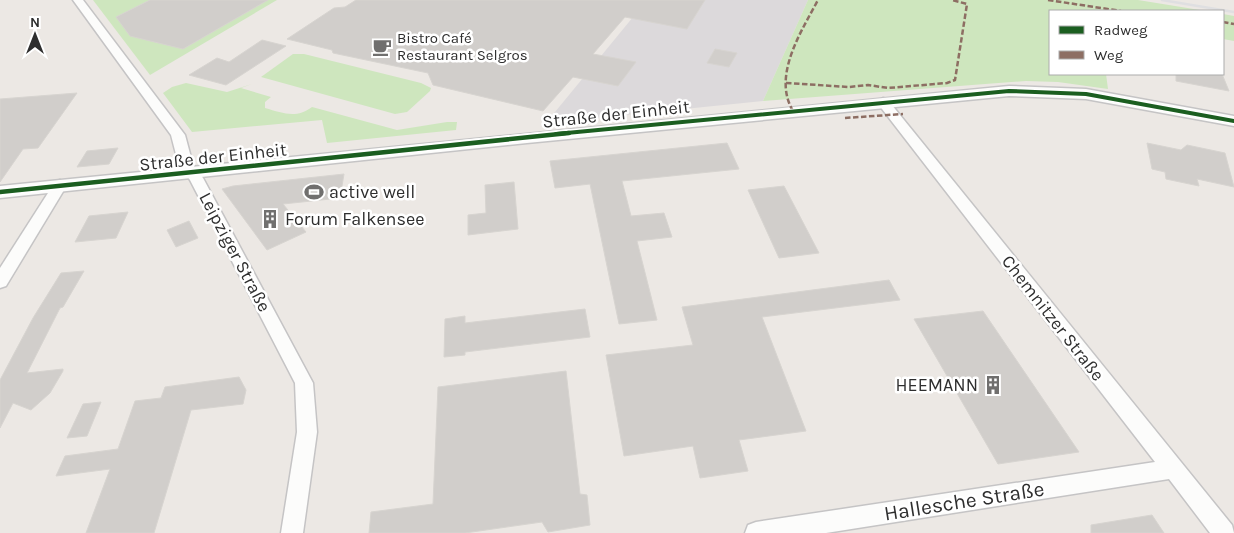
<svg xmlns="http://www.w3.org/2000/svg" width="1234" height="533" font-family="Karla,sans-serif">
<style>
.industrial{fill:#dcd9db}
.green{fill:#cee6be}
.building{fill:#d1cecb;stroke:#d7d4d0}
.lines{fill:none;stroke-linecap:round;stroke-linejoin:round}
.street-casing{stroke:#c5c4c5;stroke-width:3}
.secondary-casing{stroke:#c5c4c5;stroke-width:3}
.street{fill:#fcfcfb;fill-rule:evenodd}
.secondary{fill:#fcfcfb;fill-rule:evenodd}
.rail{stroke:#dfdfe1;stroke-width:2.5}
.quiet{stroke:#8d6e63;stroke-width:2.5;stroke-dasharray:5.5 2.5;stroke-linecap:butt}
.cycleway-far1-casing{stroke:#fff;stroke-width:6}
.cycleway-casing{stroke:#fff;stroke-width:8}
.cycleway-far1{stroke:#1b5e20;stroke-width:4}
.cycleway{stroke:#1b5e20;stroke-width:4.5}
.labels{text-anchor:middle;stroke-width:5;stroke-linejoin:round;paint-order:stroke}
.far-poi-label{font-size:15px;fill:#2e2e2e;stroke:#fff;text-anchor:start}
.street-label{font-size:18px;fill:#2e2e2e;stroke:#fff}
.poi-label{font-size:18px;fill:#2e2e2e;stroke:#fff;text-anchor:start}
.near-street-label{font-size:21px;fill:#2e2e2e;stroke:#fff}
</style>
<rect width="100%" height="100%" fill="#ece8e4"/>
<!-- industrial -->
<path class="industrial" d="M647,0h161l-45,101 -217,22z"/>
<!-- green -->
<g class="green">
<path d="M93,0h184l-127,75z"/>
<path d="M808,0h330l68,11h-156v63h56l2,15 -50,-7 -32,-1 -263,20z"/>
<path d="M1223,14l11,2v25l-11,-2z"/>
<path d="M293,54h11l117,29 10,5 -1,3 -23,21 -12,2 -134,-37z"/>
<path d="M186,83l41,9 25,-8 -11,4 30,9 -6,5v6c18,5 31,11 47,-1l85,23 50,-8h10l-1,8 -129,13 -5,-23 -130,12 -29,-39 9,-6z"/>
</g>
<!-- building -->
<g class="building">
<path d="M150,0h118l-85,49 -53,-13 -14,-19z"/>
<path d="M356,0h349l-18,29 -62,-12 -32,37 43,8 -18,24 -45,-9 -30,34 -110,-26 -5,-12 -95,-20 -1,-3 -45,-11 47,-31 11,-1z"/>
<path d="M262,40l24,6 -60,39 -37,-10 28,-17 12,4z"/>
<path d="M715,49l22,4 -8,14 -22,-4z"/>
<path d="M1176,74h46l7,17 -53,-10z"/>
<path d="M77,93l-39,55 -15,1 -23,33v-83z"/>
<path d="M727,143l12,26 -117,12 9,35 33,-3 8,24 -35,4 20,79 -38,4 -29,-140 -35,4 -5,-27z"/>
<path d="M1147,143l34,7 6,-5 38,8 9,34 -37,-8 2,7 -33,-7 -1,-7 -13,-3z"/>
<path d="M118,148l-9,16 -32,3 10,-16z"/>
<path d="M344,174l-4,24 -57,6 23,28 -39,18 -45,-61 11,-3z"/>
<path d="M514,182l4,47 -50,6v-20l18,-2 -1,-28z"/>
<path d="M784,186l35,67 -40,5 -31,-68z"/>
<path d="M128,212l-12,26 -41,4 14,-26z"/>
<path d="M189,221l9,17 -22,9 -9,-17z"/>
<path d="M84,271l-21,36 -3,1 -33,65 36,-4v2l-13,22 -19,17 -18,-7 -13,25v-48l33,-62 28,-45z"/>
<path d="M889,280l11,20 -138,17 44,114 -67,9 9,31 -48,7 -7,-32 -69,10 -18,-101 87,-10 -11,-38z"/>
<path d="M585,309l5,28 -125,15v3l-21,2 1,-38 20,-3v7z"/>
<path d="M983,311l96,141 -81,12 -84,-145z"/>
<path d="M566,371l14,123 7,1 3,30 -42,7 -6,-10 -77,11h-96l2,-21 62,-8 5,-117z"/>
<path d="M239,377l7,13 -3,14 -52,6 -37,123h-68l24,-64 -54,7 9,-20 53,-7 17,-48 26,-3 4,-11z"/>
<path d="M101,402l-14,34 -20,2 16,-34z"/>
<path d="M1152,515l12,18h-73v-8z"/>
</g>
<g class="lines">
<!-- street casing -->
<g class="street-casing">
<g id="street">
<path d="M73,0h10l102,135 8,30 10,13 110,205 4,49 -14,101h-22l16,-101 -2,-49 -105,-203 -11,-14 -8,-31z"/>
<path d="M883,98l4,1 345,426 2,8h-24l-41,-54 -343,54h-81l3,-8 8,-3 399,-60 -276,-357 -2,-3z"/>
<path d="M60,180l7,5 -61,101 -6,2v-20l55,-86z"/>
</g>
</g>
<!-- secondary casing -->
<g class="secondary-casing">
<path id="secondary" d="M1009,86l77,3 148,27v10l-148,-27 -77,-3 -482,47 -527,55v-12c336,-33 672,-68 1009,-100z"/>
</g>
<!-- street -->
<use href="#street" class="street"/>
<!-- secondary -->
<use href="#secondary" class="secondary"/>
<!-- rail -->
<path class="rail" d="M1162,0l72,12"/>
<!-- quiet -->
<g class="quiet">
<path d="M1048,0l73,11"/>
<path d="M1223,22l11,2"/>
<path d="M786,83l63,4 19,-2 20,3 59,-5 8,-3 12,-76 -15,-4"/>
<path d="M793,111c-21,-35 8,-79 25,-111"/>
<path d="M845,118l58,-4"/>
</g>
<!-- cycleway-far1 casing -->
<g class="cycleway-far1-casing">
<path id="cycleway-far1" d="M556,134l453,-43 77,3 148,27"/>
</g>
<!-- cycleway casing -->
<g class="cycleway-casing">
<path id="cycleway" d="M0,192l569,-59"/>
</g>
<!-- cycleway-far1 -->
<use href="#cycleway-far1" class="cycleway-far1"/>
<!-- cycleway -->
<use href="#cycleway" class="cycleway"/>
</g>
<!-- icons -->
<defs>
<g id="cafe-bare" transform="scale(1.5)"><path d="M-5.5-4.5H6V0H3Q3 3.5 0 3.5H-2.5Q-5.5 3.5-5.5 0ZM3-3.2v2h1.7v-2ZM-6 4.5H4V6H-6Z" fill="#706f6e" stroke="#fff" stroke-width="2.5" paint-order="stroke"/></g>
<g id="stadium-bare" transform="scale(1.5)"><path d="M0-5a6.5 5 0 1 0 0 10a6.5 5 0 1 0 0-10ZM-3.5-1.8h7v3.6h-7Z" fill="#706f6e" stroke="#fff" stroke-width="2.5" paint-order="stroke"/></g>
<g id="building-bare" transform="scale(1.5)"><path d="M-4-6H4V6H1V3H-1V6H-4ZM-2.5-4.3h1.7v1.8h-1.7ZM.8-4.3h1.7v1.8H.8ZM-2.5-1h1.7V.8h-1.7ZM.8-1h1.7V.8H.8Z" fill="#706f6e" stroke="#fff" stroke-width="2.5" paint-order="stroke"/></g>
</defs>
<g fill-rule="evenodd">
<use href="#cafe-bare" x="382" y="47"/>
<use href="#stadium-bare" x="314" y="192"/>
<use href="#building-bare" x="270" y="219"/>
<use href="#building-bare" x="993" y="385"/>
</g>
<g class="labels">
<!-- far-poi labels -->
<g class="far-poi-label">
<text x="397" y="43">Bistro Café<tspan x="397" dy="17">Restaurant Selgros</tspan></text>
</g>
<!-- street labels -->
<g class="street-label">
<text transform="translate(616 114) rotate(-6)" y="6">Straße der Einheit</text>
<text transform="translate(213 157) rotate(-6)" y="6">Straße der Einheit</text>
<text transform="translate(235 252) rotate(62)" y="6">Leipziger Straße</text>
<text transform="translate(1053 318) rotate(52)" y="6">Chemnitzer Straße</text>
</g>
<!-- poi labels -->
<g class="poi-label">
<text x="329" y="198">active well</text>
<text x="285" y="225">Forum Falkensee</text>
<text x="978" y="391" text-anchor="end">HEEMANN</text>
</g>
<!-- near-street labels -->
<g class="near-street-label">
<text transform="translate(964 501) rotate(-9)" y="7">Hallesche Straße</text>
</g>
</g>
<!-- legend -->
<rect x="1049" y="10" width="175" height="65" fill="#ffffff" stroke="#ababab"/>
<rect x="1059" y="26" width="25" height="8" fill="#1b5e20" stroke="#ababab"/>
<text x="1094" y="35" font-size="15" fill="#2e2e2e">Radweg</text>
<rect x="1059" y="51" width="25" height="8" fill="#8d6e63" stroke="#ababab"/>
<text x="1094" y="60" font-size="15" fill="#2e2e2e">Weg</text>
<!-- north arrow -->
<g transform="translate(35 35)" stroke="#ffffff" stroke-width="4" paint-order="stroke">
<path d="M0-4L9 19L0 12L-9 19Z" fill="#2e2e2e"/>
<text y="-8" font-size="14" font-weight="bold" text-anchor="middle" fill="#2e2e2e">N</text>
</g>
</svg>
